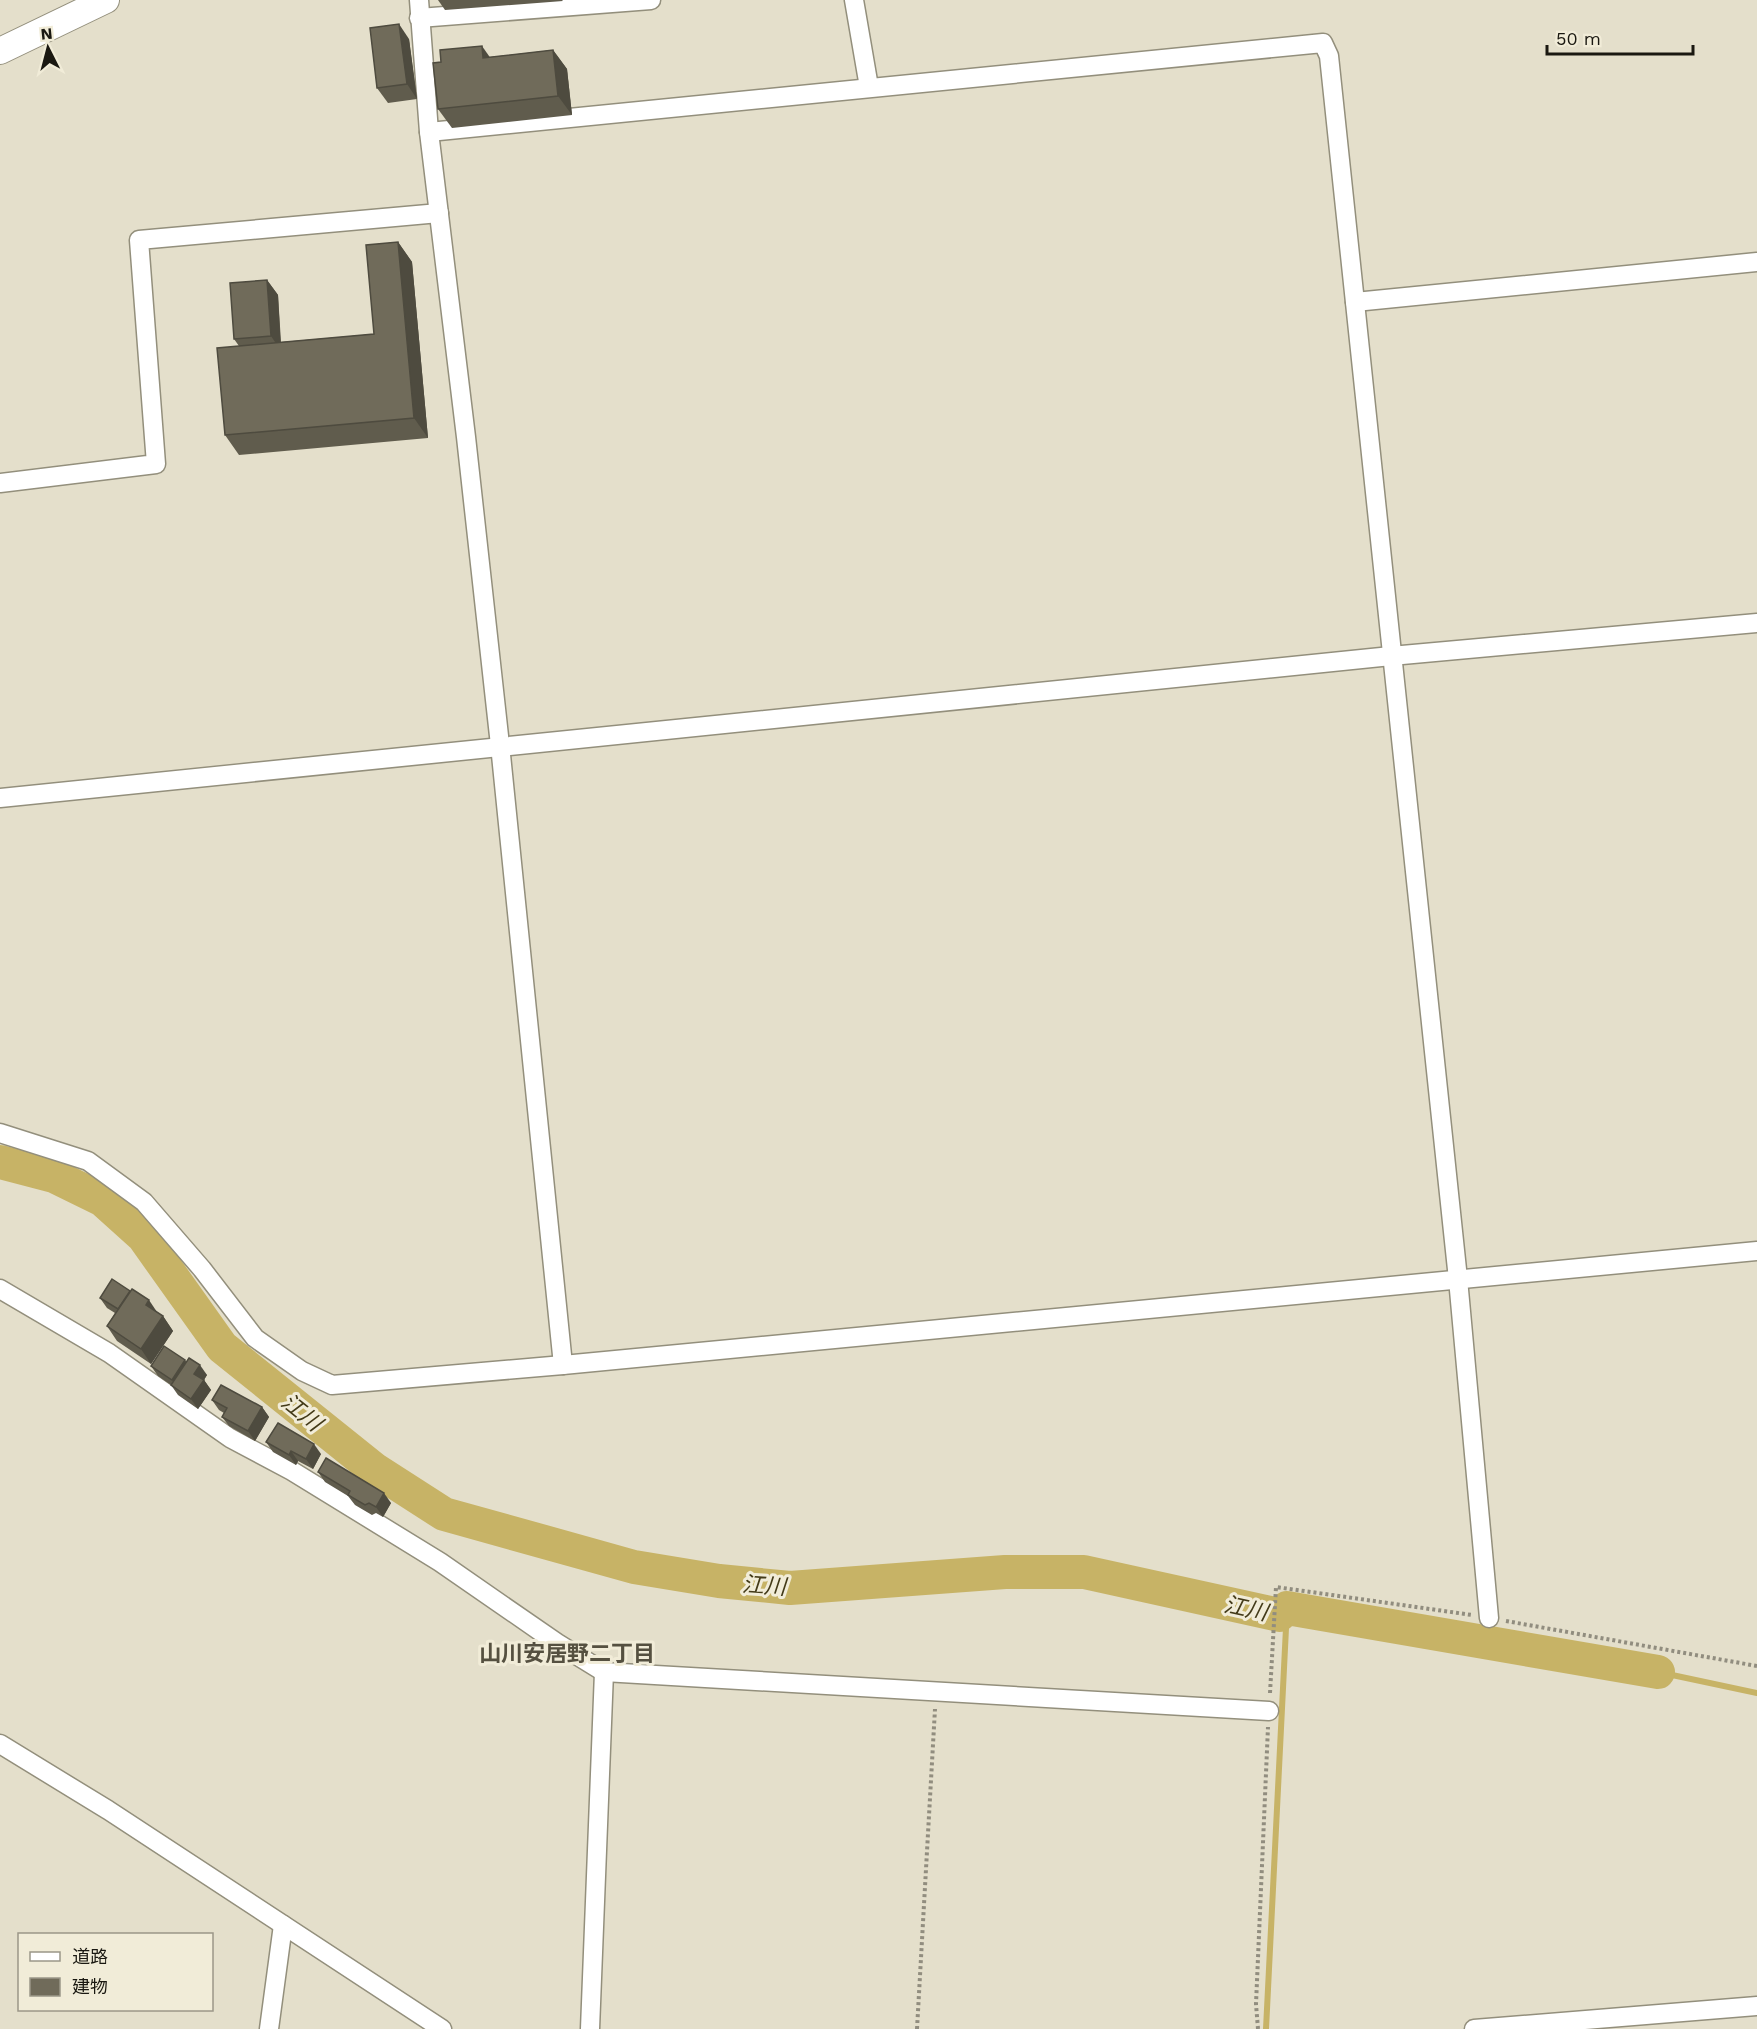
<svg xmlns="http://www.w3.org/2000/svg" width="1757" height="2029" font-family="'Work Sans','Noto Sans JP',sans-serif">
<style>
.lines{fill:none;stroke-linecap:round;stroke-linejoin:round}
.stream{stroke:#c7b366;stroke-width:6}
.river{stroke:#c7b366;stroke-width:34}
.minor-casing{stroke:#938f7c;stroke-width:21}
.secondary-casing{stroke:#938f7c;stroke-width:28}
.path{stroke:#918d7f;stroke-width:4;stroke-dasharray:3 3;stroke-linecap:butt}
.minor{stroke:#fff;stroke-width:18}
.secondary{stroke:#fff;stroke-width:26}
.wall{fill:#605c4d}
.shaded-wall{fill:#4e4b3f}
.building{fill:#706b5a;stroke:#4e4b3f;stroke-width:1.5}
.labels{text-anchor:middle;stroke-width:6;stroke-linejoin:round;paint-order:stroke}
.water-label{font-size:22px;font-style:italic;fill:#433a18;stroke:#f1ecd8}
.neighbourhood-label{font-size:22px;font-weight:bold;fill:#555040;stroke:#f1ecd8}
</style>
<rect width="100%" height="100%" fill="#e4dfcb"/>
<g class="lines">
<!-- stream -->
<g class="stream">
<path d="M1658,1672l99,21"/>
<path d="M1266,2029l21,-421"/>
</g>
<!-- river -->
<path class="river" d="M0,1162l54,14 49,24 40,36 79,111 152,122 70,45 190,53 85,14 71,7 215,-16h79l195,43 8,-7 371,64"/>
<!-- minor casing -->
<g class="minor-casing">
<g id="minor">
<path d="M419,0l10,132 37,305 34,308 63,620"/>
<path d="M854,0l15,87"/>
<path d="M419,18l232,-18"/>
<path d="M429,132l894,-89 6,13 129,1223 31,339"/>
<path d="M1355,302l402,-40"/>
<path d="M0,483l156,-19 -17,-224 300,-27"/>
<path d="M0,798l1391,-142 366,-33"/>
<path d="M0,1133l88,28 56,41 58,67 53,69 47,33 30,14 231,-20 1194,-114"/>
<path d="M0,1289l109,64 121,85 62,33 148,91 117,81 47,29 665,39"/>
<path d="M0,1744l108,66 334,219"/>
<path d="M269,2029l14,-104"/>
<path d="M590,2029l14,-357"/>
<path d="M1474,2029l283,-23"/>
</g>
</g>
<!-- secondary casing -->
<g class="secondary-casing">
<path id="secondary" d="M0,51l106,-51"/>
</g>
<!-- path -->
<g class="path">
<path d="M1506,1621l251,45"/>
<path d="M1270,1693l6,-106 196,28"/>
<path d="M917,2029l18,-320"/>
<path d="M1258,2029l-2,-25 12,-277"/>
</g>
<!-- minor -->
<use href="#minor" class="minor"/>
<!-- secondary -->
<use href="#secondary" class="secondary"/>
</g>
<!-- wall -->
<g class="wall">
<path d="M438,0h124l1,1 -118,9z"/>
<path d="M409,39l8,60 -29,4 -11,-15z"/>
<path d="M553,50l14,19 5,46 -120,13 -14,-19 52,-52z"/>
<path d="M398,242l14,20 16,176 -189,17 -14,-20 14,-89 -5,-7 33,-59 11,15 3,47 93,-8z"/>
<path d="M100,1298l58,15 5,3 10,15 -22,33 -34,-23 -10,-15 8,-13 -8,-5z"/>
<path d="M186,1362l21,13 -3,5 7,10 -13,19 -20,-14 -7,-10 -13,-9 -7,-10z"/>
<path d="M212,1400l50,7 7,10 -14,24 -26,-15 -7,-9 2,-4 -5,-3z"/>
<path d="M266,1442l55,12 -8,15 -15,-8 -2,4 -23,-13z"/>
<path d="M318,1472l73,31 -8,14 -7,-4 -4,2 -17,-10 -7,-9 -23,-14z"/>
</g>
<!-- shaded-wall -->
<g class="shaded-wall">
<path d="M399,24l10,15 8,60 -10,-15z"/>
<path d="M482,46l14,20 -13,-8z"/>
<path d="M553,50l14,19 5,46 -14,-19z"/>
<path d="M398,242l14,20 16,176 -14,-20z"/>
<path d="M267,280l11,15 3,56 -10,-15z"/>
<path d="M149,1300l10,15 -13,-10z"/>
<path d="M163,1316l10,15 -22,33 -10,-15z"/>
<path d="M185,1360l7,10 -13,20 -7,-10z"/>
<path d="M200,1365l7,10 -6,9 -7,-10z"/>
<path d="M204,1380l7,10 -13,19 -7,-10z"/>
<path d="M262,1407l7,10 -14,24 -7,-10z"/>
<path d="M314,1444l7,10 -8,15 -7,-10z"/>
<path d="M291,1451l7,10 -2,4 -7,-10z"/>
<path d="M384,1493l7,10 -8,14 -7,-10z"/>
</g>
<!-- building -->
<g class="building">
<path d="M399,24l8,60 -30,4 -7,-60z"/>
<path d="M482,46l1,12 70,-8 5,46 -120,13 -5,-46 8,-1 -1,-12z"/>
<path d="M398,242l16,176 -189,17 -8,-87 157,-14 -8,-89z"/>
<path d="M267,280l4,56 -37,3 -4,-56z"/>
<path d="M112,1279l18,12 -12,18 -18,-11z"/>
<path d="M132,1289l17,11 -3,5 17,11 -22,33 -34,-23z"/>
<path d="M164,1346l21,14 -13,20 -21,-14z"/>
<path d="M189,1358l11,7 -6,9 10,6 -13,19 -20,-14z"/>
<path d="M221,1385l41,22 -14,24 -26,-14 5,-9 -15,-8z"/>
<path d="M278,1423l36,21 -8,15 -15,-8 -2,4 -23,-13z"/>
<path d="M326,1458l58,35 -8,14 -7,-4 -4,2 -17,-10 2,-4 -32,-19z"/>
</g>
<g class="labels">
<!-- water labels -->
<g class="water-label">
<text transform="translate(302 1412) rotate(39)" y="8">江川</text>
<text transform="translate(764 1585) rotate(4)" y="8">江川</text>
<text transform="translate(1246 1608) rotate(12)" y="8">江川</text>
</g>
<!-- neighbourhood labels -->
<g class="neighbourhood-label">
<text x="567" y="1661">山川安居野二丁目</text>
</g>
</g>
<!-- legend -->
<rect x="18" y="1933" width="195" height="78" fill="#f1ecd8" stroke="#9b9788" stroke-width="1.5"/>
<rect x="30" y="1952" width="30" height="9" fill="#ffffff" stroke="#9b9788" stroke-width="1.5"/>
<text x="72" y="1963" font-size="18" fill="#1a1811">道路</text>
<rect x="30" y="1978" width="30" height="18" fill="#706b5a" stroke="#9b9788" stroke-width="1.5"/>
<text x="72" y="1993" font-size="18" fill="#1a1811">建物</text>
<!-- north arrow -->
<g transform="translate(48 48) rotate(354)" stroke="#f1ecd8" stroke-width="4.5" paint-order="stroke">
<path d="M0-4.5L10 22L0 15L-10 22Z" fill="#1a1811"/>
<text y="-9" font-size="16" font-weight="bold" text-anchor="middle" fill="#1a1811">N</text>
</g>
<!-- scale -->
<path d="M1547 45v9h146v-9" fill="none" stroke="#1a1811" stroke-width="3"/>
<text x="1556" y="45" font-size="18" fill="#1a1811" stroke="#f1ecd8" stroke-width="4.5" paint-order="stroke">50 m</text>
</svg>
